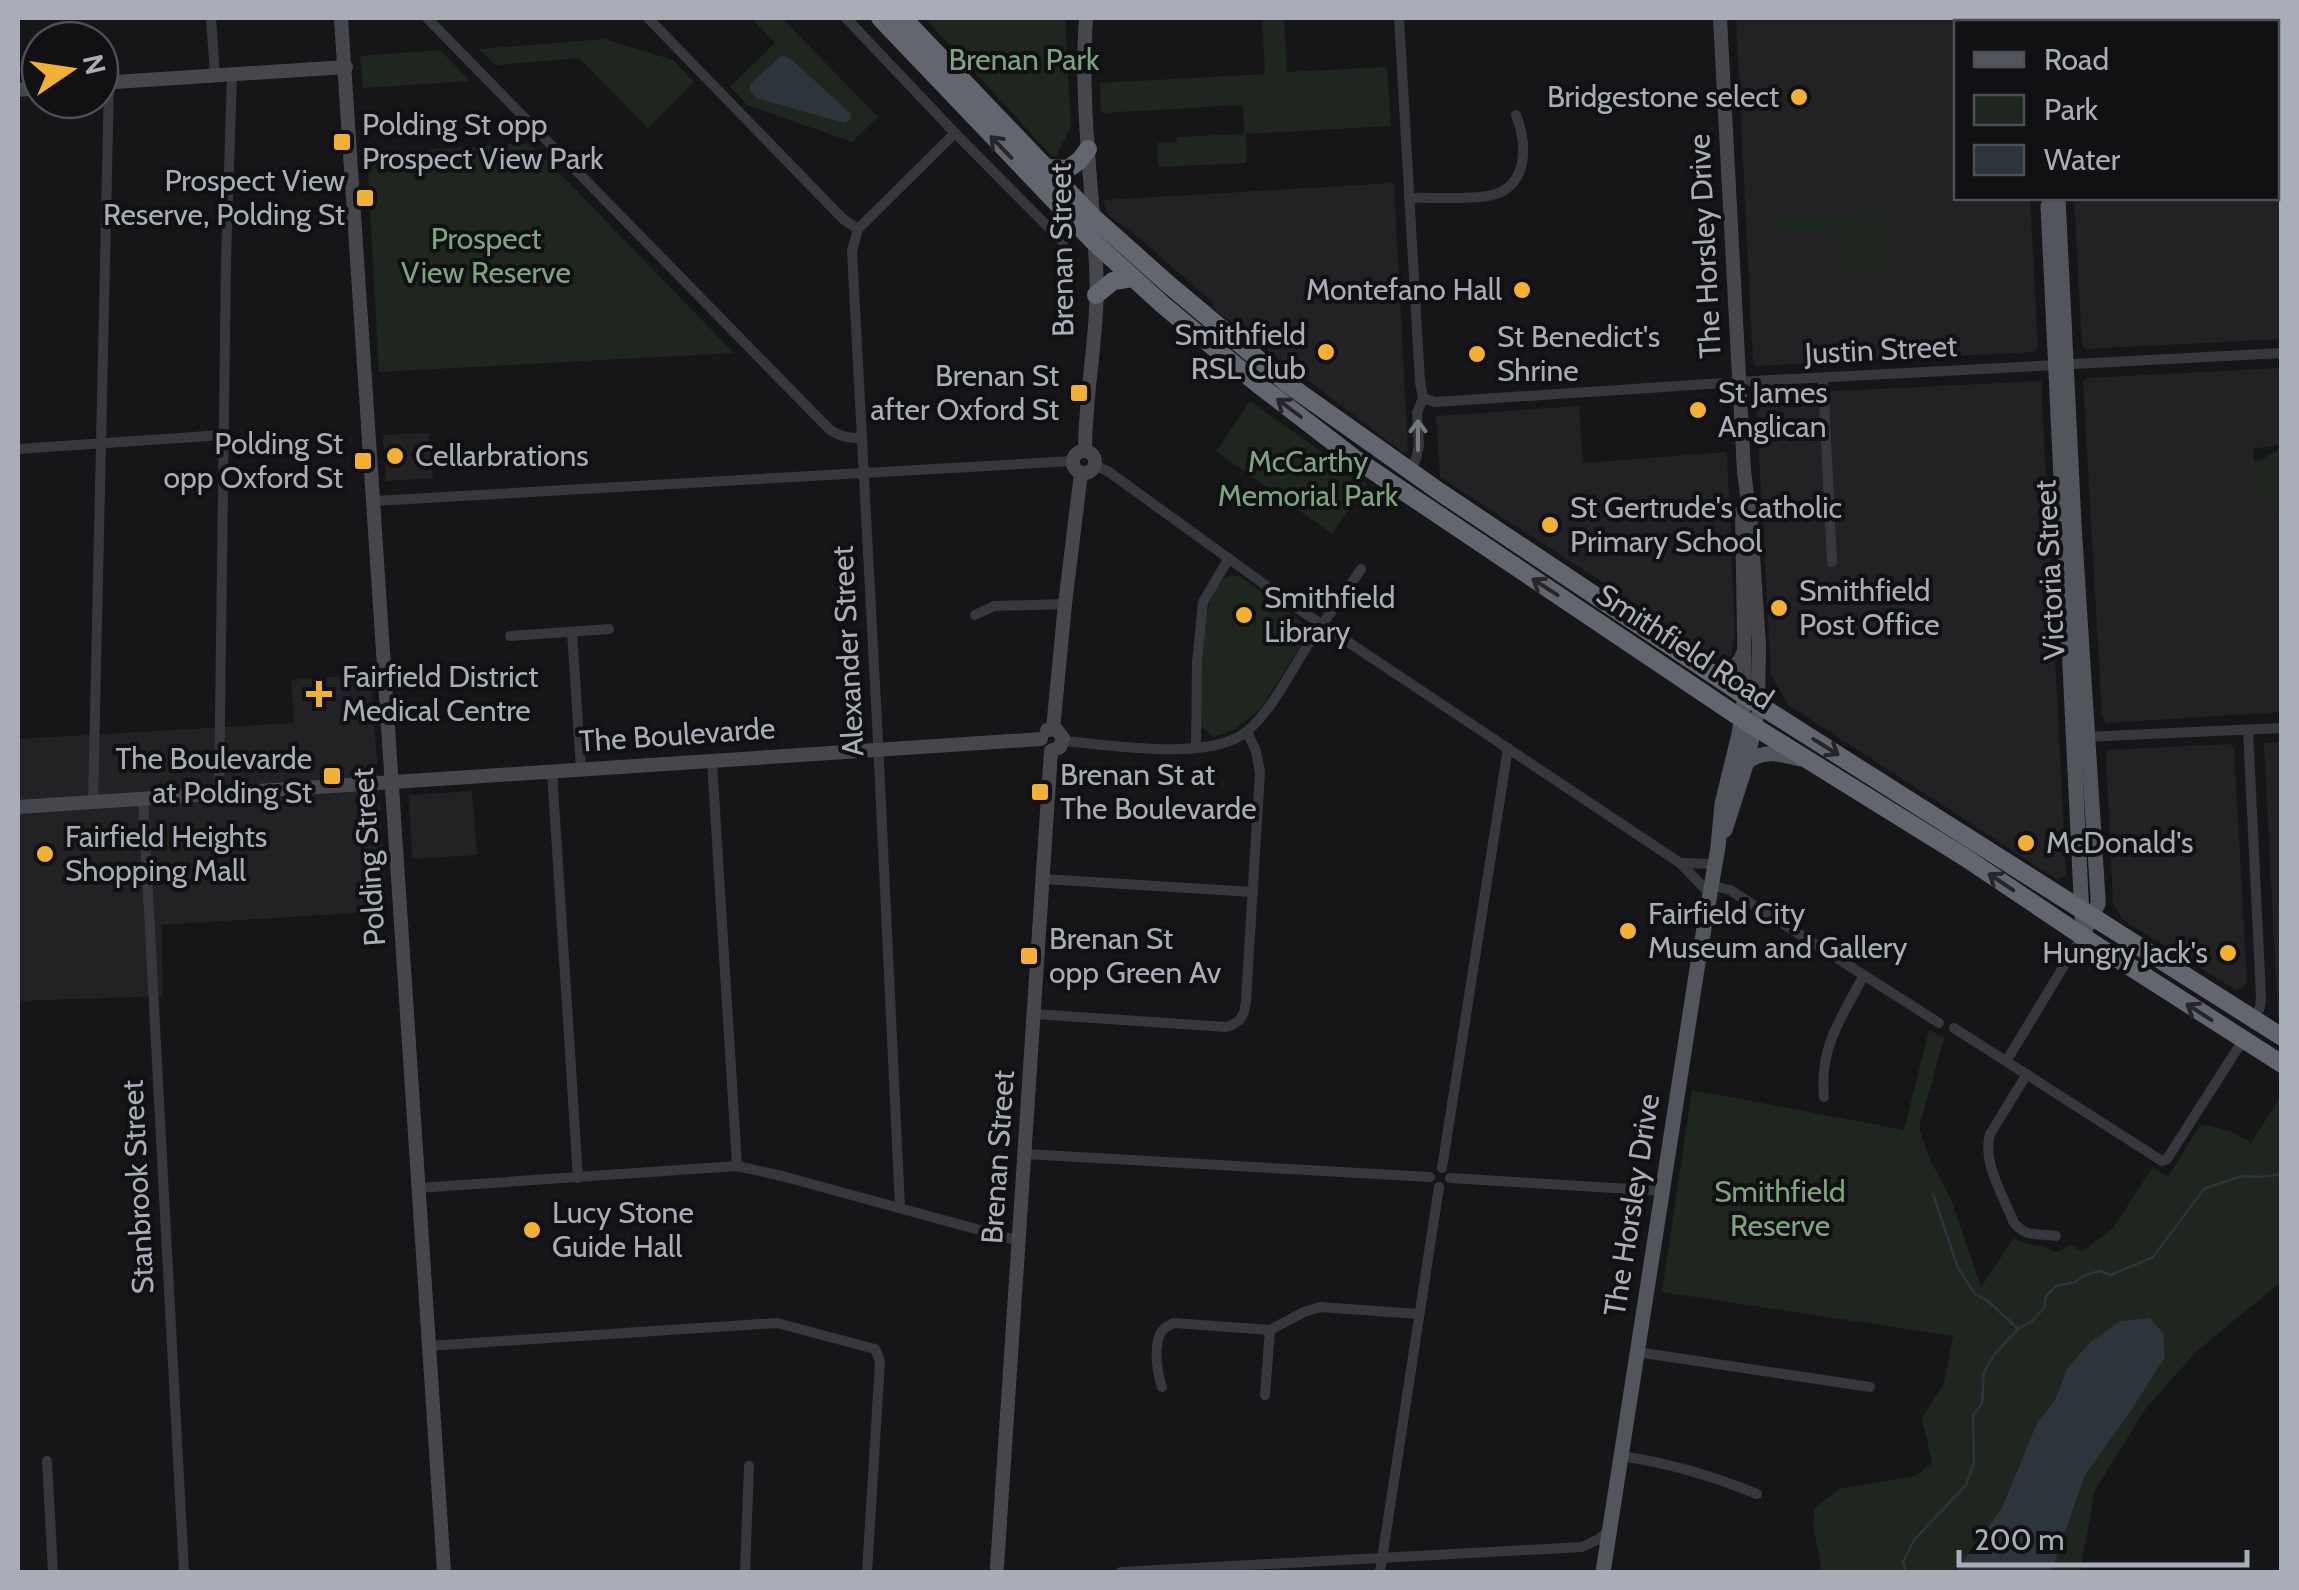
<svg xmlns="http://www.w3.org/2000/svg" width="2299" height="1590" font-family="Cabin,sans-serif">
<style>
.built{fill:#222225}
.green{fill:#1e261f}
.water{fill:#2c353c}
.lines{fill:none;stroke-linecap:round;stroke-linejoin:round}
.stream{stroke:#2c353c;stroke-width:2.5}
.street{stroke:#37383d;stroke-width:10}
.secondary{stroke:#45474d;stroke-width:14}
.primary{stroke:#53555c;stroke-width:15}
.highway{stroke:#63666e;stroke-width:18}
.oneway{stroke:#26262a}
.oneway2{stroke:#757881}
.poi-dot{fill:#f2b134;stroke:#111113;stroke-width:4}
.labels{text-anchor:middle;stroke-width:8;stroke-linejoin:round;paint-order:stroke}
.park-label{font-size:30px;fill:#7fa381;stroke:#111113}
.poi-label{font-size:30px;fill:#a8adb8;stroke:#111113;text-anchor:start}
.street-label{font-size:30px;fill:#a8adb8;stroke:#111113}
</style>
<rect width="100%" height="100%" fill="#161618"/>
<!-- built -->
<g class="built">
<path d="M1736,18h284v4h-64v176h74l8,149 -5,5 -277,14 -3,-4z"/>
<path d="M2064,18h217v321l-195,10 -4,-4 -8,-147h202v-176h-212z"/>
<path d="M1394,183l14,268 -3,3 -191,-145 -2,-7 -73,-64 -31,-23 -5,-15z"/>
<path d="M2281,368v76l-28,5 4,39 24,32v192l-175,11 -4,-7 -19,-335 4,-3z"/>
<path d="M2041,381l25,493 -8,6 -270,-175 -17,-30 -15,-276 4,-4z"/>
<path d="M1579,406l4,57 144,-11 8,180 -4,23 -3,3h-17l-72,-52 -199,-129 -4,-61z"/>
<path d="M429,433l4,45 -47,3 -3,-46z"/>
<path d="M371,674l16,237 -226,14 2,71 -145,5v-262l276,-16 -3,-43z"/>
<path d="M2281,742h1l-1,280 -3,-5 -14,-274z"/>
<path d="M2230,744l4,4 13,234 -6,7 -5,1 -113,-70 -10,-17 -7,-148 2,-5z"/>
<path d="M472,791l5,64 -65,4 -3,-61 1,-3z"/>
</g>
<!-- green -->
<g class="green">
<path d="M751,18h31l96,99 -26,25 -105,-37 -17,-18 45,-44z"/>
<path d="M925,18h140l6,109 -15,29 -5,-1z"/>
<path d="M1262,18h22l3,54 100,-5 4,59 -145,8 1,29 -89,4 -1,-24 19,-1 1,-5 67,-3 -1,-29 -142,8 -1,-30 165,-9z"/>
<path d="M604,39l69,21 21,22 -46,46 -69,-70 -84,7 -16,-16z"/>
<path d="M440,50l30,31 -107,7 -3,-32z"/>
<path d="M530,143l204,210 -355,19 -12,-218z"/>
<path d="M1885,212l3,59 -50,3 -3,-43 -66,3 -1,-15z"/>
<path d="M1250,401l117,83 -35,50 -116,-83z"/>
<path d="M2281,449h1l-1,71 -24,-32 -3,-25z"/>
<path d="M1231,575l10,2 57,42 7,7 2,10 -47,73 -26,21 -21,7 -12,-11c-3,-27 1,-53 3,-80 2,-16 2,-34 7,-48 4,-12 9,-19 20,-23z"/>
<path d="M1929,1030l15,8 -25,90 10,30 21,39 31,90 33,-49c10,6 15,5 25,8 16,4 15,11 31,-2l12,8 31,-24 40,-61 15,10 33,-53 30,7 20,12 30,-47v186l-84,69 -51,57 -51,82 -15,82h-258l-9,-46 2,-18 24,-19 76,-13 17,-13 -10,-45 22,-35 9,-47 -291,-44 30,-202 212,40z"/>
</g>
<!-- water -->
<g class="water">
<path d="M785,56l7,4 59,54 -1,6 -6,3 -88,-25 -6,-7v-7l30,-27z"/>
<path d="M2150,1318l13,15 2,24 -35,55 -45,63 -34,97h-92l-1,-4 44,-60 35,-85 18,-23 12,-31 22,-26 32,-22z"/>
</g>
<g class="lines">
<!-- stream -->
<g class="stream">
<path d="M1933,1194l25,74 17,26 13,7 29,27"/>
<path d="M1906,1572l-3,-10 11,-22 52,-55 8,-22 -1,-48 9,-11 2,-32 10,-17 24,-26 14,-8 12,-13 2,-12 10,-10 19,-4 10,-7 15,-4 11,4 42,-18 51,-68 37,-13 20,1 21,-3"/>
</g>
<!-- street -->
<g class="street">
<path d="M211,18l4,57"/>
<path d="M427,18l403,412c11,7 19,8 32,8"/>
<path d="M648,18l195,201 15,10"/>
<path d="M846,18l109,115 108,109"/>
<path d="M1399,18l21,364 3,16 -6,15 2,32 -3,14 -7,12"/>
<path d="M1409,198c25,-1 54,2 78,-2 42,-6 41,-52 29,-81"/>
<path d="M1823,378l9,184"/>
<path d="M1423,398l12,4 319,-21 528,-28"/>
<path d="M18,449l205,-14"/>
<path d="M1095,465l14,7 188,136 383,255 29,30"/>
<path d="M374,501l699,-40"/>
<path d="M975,615l19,-9 71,-2"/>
<path d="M572,632l9,137"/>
<path d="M510,636l99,-7"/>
<path d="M2248,730l13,266 -1,11 -6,13"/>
<path d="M2083,737l199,-9"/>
<path d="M1063,741c48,4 125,17 169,-1 32,-12 57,-67 76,-95 17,-26 36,-50 53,-76"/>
<path d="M1196,748l1,-85 6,-61 26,-44"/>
<path d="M712,761l25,405"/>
<path d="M552,771l26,407"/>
<path d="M219,793l7,-532 6,-187"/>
<path d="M143,799l41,773"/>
<path d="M93,803l16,-720"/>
<path d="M1681,863l33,1"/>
<path d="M1043,879l210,13"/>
<path d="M1710,885l20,5 209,133"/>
<path d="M1034,1014l192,13c15,-4 19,-12 20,-27l14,-228 -4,-21 -9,-19"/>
<path d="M1954,1028l208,133 5,-2 76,-119"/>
<path d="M2007,1060l75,-124"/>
<path d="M2027,1074l-37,60c-8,28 13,61 23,87 11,17 25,12 43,15"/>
<path d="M1824,1097c-5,-50 18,-80 40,-122"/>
<path d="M1025,1154l405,23"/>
<path d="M1442,1168l66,-420"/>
<path d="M1450,1178l212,13"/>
<path d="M418,1188l319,-22 45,10 238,65"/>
<path d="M900,1208l-22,-467 -26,-490 6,-22 97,-96"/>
<path d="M428,1346l349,-23 98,26 5,12 -13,211"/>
<path d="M1637,1352l233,35"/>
<path d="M1162,1387c-5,-14 -8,-39 -2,-53 4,-7 8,-8 14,-11l96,7 34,-18 16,-5 98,7"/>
<path d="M1265,1395l5,-65"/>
<path d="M1621,1456c48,7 92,20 136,38"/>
<path d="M47,1461l6,111"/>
<path d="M745,1572l4,-106"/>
<path d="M1121,1572l461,-25 17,-8 10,-9"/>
<path d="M1380,1572l59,-385"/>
</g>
<!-- secondary -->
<g class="secondary">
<path d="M341,18l103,1554"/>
<path d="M1720,18l24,453 7,55 8,119 -1,59"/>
<path d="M100,83l246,-16"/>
<path d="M18,90l22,-2"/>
<circle cx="1084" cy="462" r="11"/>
<path d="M1085,451c0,-62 15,-124 11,-186 -4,-82 -16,-165 -10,-247"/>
<path d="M1742,511l3,185"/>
<path d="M1708,671c17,0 29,-1 35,-18"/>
<path d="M1053,729l12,-125 16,-131"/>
<path d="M1047,730l9,-1 7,9 -3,9 -9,4"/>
<path d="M18,807l1023,-68"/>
<path d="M997,1567l54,-816"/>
</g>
<!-- primary -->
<g class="primary">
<path d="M2037,18v4"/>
<path d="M2049,18l1,4"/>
<path d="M2058,198l16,326 24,374v6l-16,32"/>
<path d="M2048,206l34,711"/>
<path d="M1747,762c17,-13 33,-8 53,-3"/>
<path d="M1725,830l22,-68 9,-44"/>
<path d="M1603,1572l94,-603 21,-122 4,-43 17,-70 6,-38"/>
</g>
<!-- highway -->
<g class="highway">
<path d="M880,18l214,224 69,63 96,80 95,73 388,261 224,139 116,78 200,128"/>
<path d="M903,18l189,198 75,67 122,102 151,107 305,204 537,341"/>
<path d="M1045,168l23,1 12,-9 8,-11"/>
<path d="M1096,295l17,-14 20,-3"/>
</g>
</g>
<!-- one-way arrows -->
<defs><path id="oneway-shaft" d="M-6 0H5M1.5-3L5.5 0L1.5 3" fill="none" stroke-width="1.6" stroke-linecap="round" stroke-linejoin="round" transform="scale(2.5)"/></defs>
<g class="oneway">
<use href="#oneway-shaft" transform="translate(1001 147) rotate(-134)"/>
<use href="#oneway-shaft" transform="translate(1289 408) rotate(-143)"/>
<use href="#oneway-shaft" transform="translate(1545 587) rotate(-147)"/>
<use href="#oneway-shaft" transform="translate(1826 747) rotate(32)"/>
<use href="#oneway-shaft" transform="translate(2001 882) rotate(-146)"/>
<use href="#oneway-shaft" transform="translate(2199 1012) rotate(-147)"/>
</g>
<use class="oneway2" href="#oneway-shaft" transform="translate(1418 435) rotate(-90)"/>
<!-- markers -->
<g class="poi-dot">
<circle cx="1799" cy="97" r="10"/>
<rect x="332" y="132" width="20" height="20" rx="5"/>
<rect x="355" y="188" width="20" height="20" rx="5"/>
<circle cx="1522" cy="290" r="10"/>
<circle cx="1326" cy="352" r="10"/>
<circle cx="1477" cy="354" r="10"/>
<rect x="1069" y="383" width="20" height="20" rx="5"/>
<circle cx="1698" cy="410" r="10"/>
<circle cx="395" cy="456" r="10"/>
<rect x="353" y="451" width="20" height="20" rx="5"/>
<circle cx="1550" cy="525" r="10"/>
<circle cx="1779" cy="608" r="10"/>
<circle cx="1244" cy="615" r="10"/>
<path d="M314 679h10v10h10v10h-10v10h-10v-10h-10v-10h10z"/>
<rect x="322" y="766" width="20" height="20" rx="5"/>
<rect x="1030" y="782" width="20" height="20" rx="5"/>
<circle cx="2026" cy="843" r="10"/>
<circle cx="45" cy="854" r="10"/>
<circle cx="1628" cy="931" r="10"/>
<circle cx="2228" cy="953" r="10"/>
<rect x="1019" y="946" width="20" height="20" rx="5"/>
<circle cx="532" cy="1230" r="10"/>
</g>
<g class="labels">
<!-- park labels -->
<g class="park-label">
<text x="1024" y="70">Brenan Park</text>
<text x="486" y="249">Prospect<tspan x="486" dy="34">View Reserve</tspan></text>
<text x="1308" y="472">McCarthy<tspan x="1308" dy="34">Memorial Park</tspan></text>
<text x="1780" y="1202">Smithfield<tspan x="1780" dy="34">Reserve</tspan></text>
</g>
<!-- poi labels -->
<g class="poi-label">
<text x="1779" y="107" text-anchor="end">Bridgestone select</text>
<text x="362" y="135">Polding St opp<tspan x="362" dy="34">Prospect View Park</tspan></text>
<text x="345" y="191" text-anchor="end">Prospect View<tspan x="345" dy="34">Reserve, Polding St</tspan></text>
<text x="1502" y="300" text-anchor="end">Montefano Hall</text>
<text x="1306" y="345" text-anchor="end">Smithfield<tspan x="1306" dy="34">RSL Club</tspan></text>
<text x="1497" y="347">St Benedict's<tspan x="1497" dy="34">Shrine</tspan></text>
<text x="1059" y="386" text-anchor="end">Brenan St<tspan x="1059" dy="34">after Oxford St</tspan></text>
<text x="1718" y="403">St James<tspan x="1718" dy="34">Anglican</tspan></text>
<text x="343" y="454" text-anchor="end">Polding St<tspan x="343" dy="34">opp Oxford St</tspan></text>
<text x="415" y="466">Cellarbrations</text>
<text x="1570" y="518">St Gertrude's Catholic<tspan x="1570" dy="34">Primary School</tspan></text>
<text x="1799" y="601">Smithfield<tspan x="1799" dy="34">Post Office</tspan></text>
<text x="1264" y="608">Smithfield<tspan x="1264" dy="34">Library</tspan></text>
<text x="342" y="687">Fairfield District<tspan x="342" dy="34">Medical Centre</tspan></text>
<text x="312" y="769" text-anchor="end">The Boulevarde<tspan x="312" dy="34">at Polding St</tspan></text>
<text x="1060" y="785">Brenan St at<tspan x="1060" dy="34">The Boulevarde</tspan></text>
<text x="65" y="847">Fairfield Heights<tspan x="65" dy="34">Shopping Mall</tspan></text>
<text x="2046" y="853">McDonald's</text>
<text x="1648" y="924">Fairfield City<tspan x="1648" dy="34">Museum and Gallery</tspan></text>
<text x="1049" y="949">Brenan St<tspan x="1049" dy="34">opp Green Av</tspan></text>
<text x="2208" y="963" text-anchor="end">Hungry Jack's</text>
<text x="552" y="1223">Lucy Stone<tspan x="552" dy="34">Guide Hall</tspan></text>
</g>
<!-- street labels -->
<g class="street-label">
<text transform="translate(1705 246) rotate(-93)" y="10">The Horsley Drive</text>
<text transform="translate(1062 250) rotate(-91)" y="10">Brenan Street</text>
<text transform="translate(1881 350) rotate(-3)" y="10">Justin Street</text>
<text transform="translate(2050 570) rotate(-93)" y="10">Victoria Street</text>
<text transform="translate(1685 647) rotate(33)" y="10">Smithfield Road</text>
<text transform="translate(848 651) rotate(-93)" y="10">Alexander Street</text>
<text transform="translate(677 735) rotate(-4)" y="10">The Boulevarde</text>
<text transform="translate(369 857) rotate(-94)" y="10">Polding Street</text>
<text transform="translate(998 1157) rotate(-86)" y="10">Brenan Street</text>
<text transform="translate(138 1187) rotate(-93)" y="10">Stanbrook Street</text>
<text transform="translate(1632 1205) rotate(-81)" y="10">The Horsley Drive</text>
</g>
</g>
<!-- border -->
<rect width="2299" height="1590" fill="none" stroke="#a8adb8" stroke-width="40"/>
<!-- legend -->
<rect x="1954" y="20" width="325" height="180" fill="#111113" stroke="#4d4f55" stroke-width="2.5"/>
<rect x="1974" y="52" width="50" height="15" fill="#53555c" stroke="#4d4f55" stroke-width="2.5"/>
<text x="2044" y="70" font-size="30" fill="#a8adb8">Road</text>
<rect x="1974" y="95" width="50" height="30" fill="#1e261f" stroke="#4d4f55" stroke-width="2.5"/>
<text x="2044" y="120" font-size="30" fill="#a8adb8">Park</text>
<rect x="1974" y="145" width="50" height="30" fill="#2c353c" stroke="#4d4f55" stroke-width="2.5"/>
<text x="2044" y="170" font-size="30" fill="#a8adb8">Water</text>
<!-- north arrow -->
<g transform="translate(70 70) rotate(77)"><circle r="48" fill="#111113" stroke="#4d4f55" stroke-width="2.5"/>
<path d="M0-8L18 38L0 25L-18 38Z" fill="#f2b134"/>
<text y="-15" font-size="28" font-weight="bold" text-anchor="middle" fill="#a8adb8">N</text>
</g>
<!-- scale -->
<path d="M1959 1550v15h288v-15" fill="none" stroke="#a8adb8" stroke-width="5"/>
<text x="1974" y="1550" font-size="30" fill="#a8adb8" stroke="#111113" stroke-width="8" paint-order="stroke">200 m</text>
</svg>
